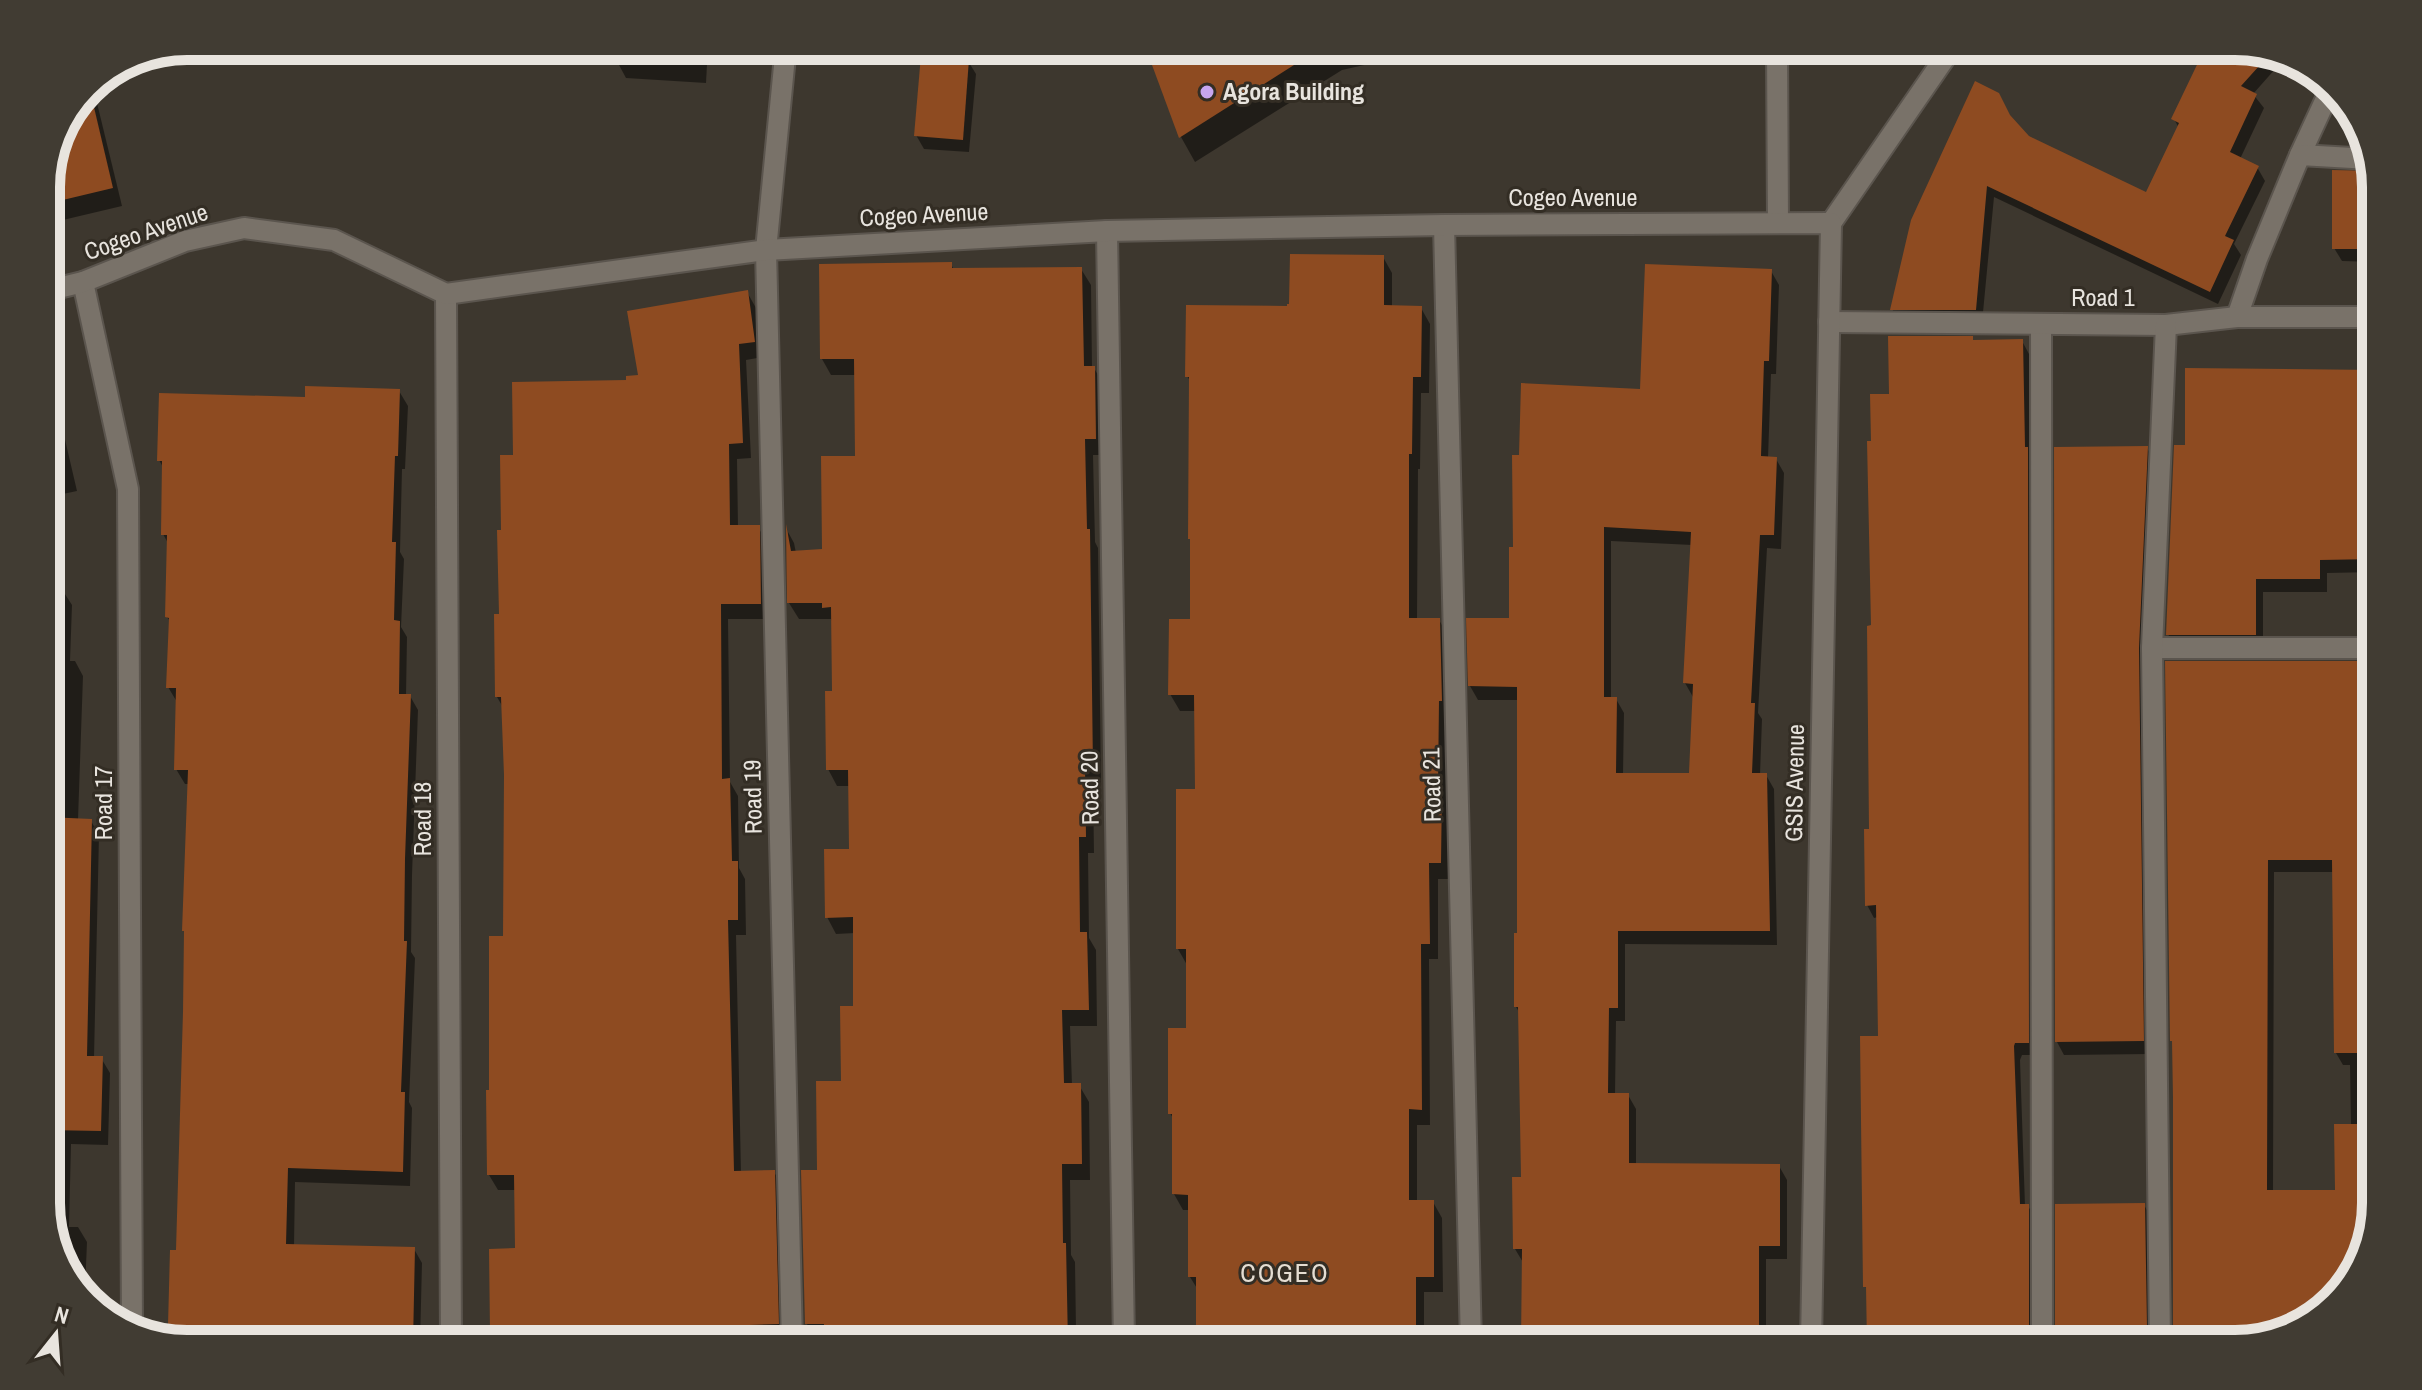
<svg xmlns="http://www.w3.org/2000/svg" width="2422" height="1390" font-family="'Archivo Narrow',sans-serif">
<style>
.shadow{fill:#0007;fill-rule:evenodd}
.building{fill:#8e4b21;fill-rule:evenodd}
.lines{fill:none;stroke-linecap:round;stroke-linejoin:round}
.service-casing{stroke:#5b554e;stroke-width:24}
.minor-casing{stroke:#5b554e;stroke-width:24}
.tertiary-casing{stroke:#5b554e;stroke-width:24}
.service{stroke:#797269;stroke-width:20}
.minor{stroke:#797269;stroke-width:20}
.tertiary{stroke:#797269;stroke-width:20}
.poi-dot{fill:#c7a6ef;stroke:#332d24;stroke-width:3}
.labels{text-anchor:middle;stroke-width:6;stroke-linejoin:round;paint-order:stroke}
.poi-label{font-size:24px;font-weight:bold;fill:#e8e4de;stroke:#332d24;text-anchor:start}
.street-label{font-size:24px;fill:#e8e4de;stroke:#332d24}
.neighbourhood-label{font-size:26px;letter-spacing:2px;fill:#e5ddd2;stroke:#332d24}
.rim{fill:none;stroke:#e8e4de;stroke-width:10}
</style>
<rect width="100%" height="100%" fill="#3d372e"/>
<!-- shadow -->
<g class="shadow">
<path d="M620,46h88l-2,37 -80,-5 -7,-13z"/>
<path d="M1147,46h302l-107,24 -147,92 -14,-25z"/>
<path d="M1885,46h37l-4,12z"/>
<path d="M2208,46h27l49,13 -31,35 11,14 -24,51 17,8 8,14 -31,63 7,11 -23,49 -224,-107 -12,126 -82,-1 -8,-13 118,-191 18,19 119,58 32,-67 -5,-9z"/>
<path d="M968,61l8,13 -7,78 -45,-3 -8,-14z"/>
<path d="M88,87l9,16 25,103 -76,18v-46z"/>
<path d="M2376,178v84l-34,-1 -8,-13z"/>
<path d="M1383,257l9,16v34l29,1 9,16 -1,69h-8l-1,76h-2l-1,151h22l10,17 -3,162 4,6v74h-12v80h-9l1,166h-13v77h16l9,16 1,74h-19v52h-226v-54l-8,-13v-67h-7l-9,-16v-74l-4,-7 18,-83 -1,-65 -9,-16 19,-158 -1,-80h-16l-10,-17 22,-73 -1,-239 -4,-6 102,-68z"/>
<path d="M951,264l3,6 127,-1 10,16 1,83h2l9,16 2,71h-12l2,87 3,6 3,236h-8l1,69h-6l1,85 7,12 1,76h-27l2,59h7l10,17 1,78h-20l1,75 4,7 1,67h12l8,15h-269v-4h-11l-9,-16 12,-152 24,-89 12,-75v-75l-19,1 -9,-17 24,-66 -1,-65h-13l-9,-17 6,-76 -1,-70 -2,-4h-32l-10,-16 -1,-71 6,11 2,10 28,-2 33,-93 -1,-83h-25l-9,-16z"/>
<path d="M1771,271l8,14 -3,89h-5l-3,84 8,1 8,14 -3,76 -14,-1 -9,165 4,6 -2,56h6l8,14 3,156 -152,-1v77h-9l-1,74h13l8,14v56l143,1 8,14v79h-21v79l3,6h-257v-7h11l1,-73 -9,-15 9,-70 -3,-164 -5,-8 3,-72v-235h-41l-8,-14 41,-66 10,-163 121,-66zM1611,541l81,4 -7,138 8,14 -2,78h-68l1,-62 -8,-14h-5z"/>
<path d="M747,292l9,16 7,49 -17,3 5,98 -14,1 1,68h20l9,15 2,77h-41l2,163 8,14 1,72 6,11 1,56h-10l5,238 33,-1 9,16 3,152h-30v4h-256l-8,-14 25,-80 -1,-60h-18l-9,-15 2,-83 14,-154 -1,-229 -7,-12 6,-165 12,-75 113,-75 13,-5z"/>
<path d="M1972,338l2,4 48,-1 7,13 1,101 4,7 1,593h-13l-2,5 5,146h3l7,12 1,126h-167l-1,-53 -3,-5 15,-248 -2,-121 -4,1 -7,-13 4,-74 2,-388 18,-47z"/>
<path d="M46,358l31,133 -19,4 -2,96h7l9,14 -2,56h5l8,15 -5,144 13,1 8,14 -5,223h7l9,15 -2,72 -37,-1 -2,83h9l9,15 -2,48h5l8,17 -33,-33 -19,-62z"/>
<path d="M2369,365h7v207l-49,1v19h-64v56h-88l-7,-14 19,-187 186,-75z"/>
<path d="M399,391l9,15 -3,63h-3l-2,83 4,7 -3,68 6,10 -1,59h4l8,14 -6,165 -1,77 4,6 -6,144 3,6 -2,78 -115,-4 -1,64 120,3 8,14 -2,81h-233l-17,-19 8,-73 8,-317 -2,-5 6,-146h-5l-9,-15 1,-67 -9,-15 3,-65 -4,-5 2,-72 -6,-11 1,-65 -5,-9 148,-61z"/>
<path d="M2147,448l7,13 -4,593 -86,1 -7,-13z"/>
<path d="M2167,663h209v540l-19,70 -51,52 -18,5 -106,-1 -7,-12 -1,-273 -2,-4zM2274,872h60l2,181 7,12h7l1,61 -14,66h-64z"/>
<path d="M2144,1205l7,12 2,112h-10l-2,15h-84z"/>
</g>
<!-- building -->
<g class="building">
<path d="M1145,46h179l-145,92z"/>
<path d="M2206,46h29l34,9 -28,31 16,8 -27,58 29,14 -34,70 9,4 -24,52 -223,-106 -11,124h-86l21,-90 64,-139 24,12 11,22 19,21 117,56 33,-69 -8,-4z"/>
<path d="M921,55l48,4 -6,81 -49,-4z"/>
<path d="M89,86l24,102 -67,16v-26z"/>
<path d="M2332,170l42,1 2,7v71h-44z"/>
<path d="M1290,254l94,1v50l38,1 -1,71h-8l-1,77h-3v164h31l2,83h-3l-1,86h4l-1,76h-12l1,81h-9l1,166 -13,-1v91h25v77h-18v67h-220v-67h-8v-82l-16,-1v-80h-4v-86h18v-79h-10v-160h19l-1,-94h-26l1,-76h21v-80h-2l1,-162h-4l1,-72 101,1v-2h2z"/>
<path d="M952,262v6l130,-1 2,99h11l1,73h-11l2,90h3l3,239h-8l1,69h-7l1,95h7l2,78h-27l2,73h17l1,81h-20l1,79h3l2,101h-244v-20h-19l-4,-154h16l-1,-89h25l-1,-75h13v-89l-28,1 -1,-69h25l-1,-79h-22l-1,-79h7l-1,-84 -9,1v-5h-35l-1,-79 5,27 31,-2 -1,-93h34l-1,-97h-34l-1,-95z"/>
<path d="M1645,264l127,5 -3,92h-5l-3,95 16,1 -3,78h-14l-9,168h4l-3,70h15l3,158h-152v77h-9l-1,85h21v70l151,1v82h-21v98h-238l1,-95h-9l-1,-72h9l-3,-170h-4v-74h3v-246l-49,-1 -2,-68h43v-71h4l-1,-92h7l2,-72 119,6zM1604,527l87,5 -8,151 10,1 -4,89h-73l1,-76h-13z"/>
<path d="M748,290l7,52 -16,2 4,99 -14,1 1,81h30l1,79h-40l1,175 8,-1 2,83h6v59h-10l6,251 41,-1 4,154 -30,1v19h-246v-13h-13l-1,-82 26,-1 -1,-73h-27l-1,-85h3v-154h14l1,-161 -3,-78h-6l-1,-83h5l-2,-84h4l-1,-75h13l-1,-73 114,-2v-4l12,-1 -11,-64z"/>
<path d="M1888,336h85v4l50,-1 2,108h3l1,596h-14l-1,3 6,158h9v140h-162l-1,-57h-3l-3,-251h18l-2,-131 -11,1 -1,-77h5l-2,-203 4,-1 -4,-184h4l-1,-47h19z"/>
<path d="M2185,368l191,2v189l-56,1v19h-64v56h-90l8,-190h11z"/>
<path d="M305,386l95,3 -2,67h-3l-3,86h4l-2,78 6,1 -1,73h12l-6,165 -1,82h3l-6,151h4l-2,80 -115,-4 -2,76 129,3 -2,97h-226l-16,-4v-14h-3l2,-76h6l7,-238 1,-81h-2l6,-161h-14l2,-82h-10l3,-70 -4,-1 2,-82h-6l1,-74h-5l2,-68 146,4z"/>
<path d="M2148,446l-9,202 5,393 -89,1 -1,-595z"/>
<path d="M2165,661h211v392h-42l-2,-193h-64l-1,330h68l-1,-66h42v79l-19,70 -51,52 -7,2 -126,-1v-228l-1,-57h-2z"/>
<path d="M46,817l46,2 -5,237h16l-2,75 -55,-1z"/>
<path d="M2145,1203l2,123h-12v18h-80v-140z"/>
</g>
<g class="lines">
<!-- service casing -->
<g class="service-casing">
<path id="service" d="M2041,324l1,1020"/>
</g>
<!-- minor casing -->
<g class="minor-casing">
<g id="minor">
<path d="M786,46l-20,204 26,1094"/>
<path d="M1777,46l1,177"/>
<path d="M2300,155l30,-65"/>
<path d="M1831,223l122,-177"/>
<path d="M1444,225l27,1119"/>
<path d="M1107,231l17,1113"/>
<path d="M83,282l45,207 4,840"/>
<path d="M446,294l5,1050"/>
<path d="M2237,317l20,-58 43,-104 70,4"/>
<path d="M1829,322l337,3 71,-8h139"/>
<path d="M2152,648h224"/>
<path d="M2160,1344l-8,-696 14,-323"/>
</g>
</g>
<!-- tertiary casing -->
<g class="tertiary-casing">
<path id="tertiary" d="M46,291l37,-9 102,-41 59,-13 90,12 112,54 320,-44 341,-19 337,-6 387,-2 -20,1121"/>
</g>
<!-- service -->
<use href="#service" class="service"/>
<!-- minor -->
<use href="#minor" class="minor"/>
<!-- tertiary -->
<use href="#tertiary" class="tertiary"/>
</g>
<!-- markers -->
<circle class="poi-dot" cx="1207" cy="92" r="8"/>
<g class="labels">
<!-- poi labels -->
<g class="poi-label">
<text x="1223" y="100">Agora Building</text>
</g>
<!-- street labels -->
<g class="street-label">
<text x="1573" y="206">Cogeo Avenue</text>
<text transform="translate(924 215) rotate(-3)" y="8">Cogeo Avenue</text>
<text transform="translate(146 232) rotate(-19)" y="8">Cogeo Avenue</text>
<text x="2103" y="306">Road 1</text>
<text transform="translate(1795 783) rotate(-89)" y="8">GSIS Avenue</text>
<text transform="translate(1432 785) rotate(-91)" y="8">Road 21</text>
<text transform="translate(1090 788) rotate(-91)" y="8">Road 20</text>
<text transform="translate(753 797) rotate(-91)" y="8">Road 19</text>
<text transform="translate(104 803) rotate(-90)" y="8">Road 17</text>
<text transform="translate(423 819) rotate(-90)" y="8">Road 18</text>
</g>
<!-- neighbourhood labels -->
<g class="neighbourhood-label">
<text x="1285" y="1282">COGEO</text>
</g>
</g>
<!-- crop -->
<path d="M0 0H2422V1390H0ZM187 60H2235A127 127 0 0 1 2362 187V1203A127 127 0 0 1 2235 1330H187A127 127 0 0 1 60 1203V187A127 127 0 0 1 187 60Z" fill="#413c33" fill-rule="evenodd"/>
<path class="rim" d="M187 60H2235A127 127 0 0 1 2362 187V1203A127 127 0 0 1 2235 1330H187A127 127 0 0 1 60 1203V187A127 127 0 0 1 187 60Z"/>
<!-- north arrow -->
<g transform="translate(56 1334) rotate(17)" stroke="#332d24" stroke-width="6" paint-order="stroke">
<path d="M0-6L14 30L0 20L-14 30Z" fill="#e8e4de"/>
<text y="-12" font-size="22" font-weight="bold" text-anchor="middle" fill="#e8e4de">N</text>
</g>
</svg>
